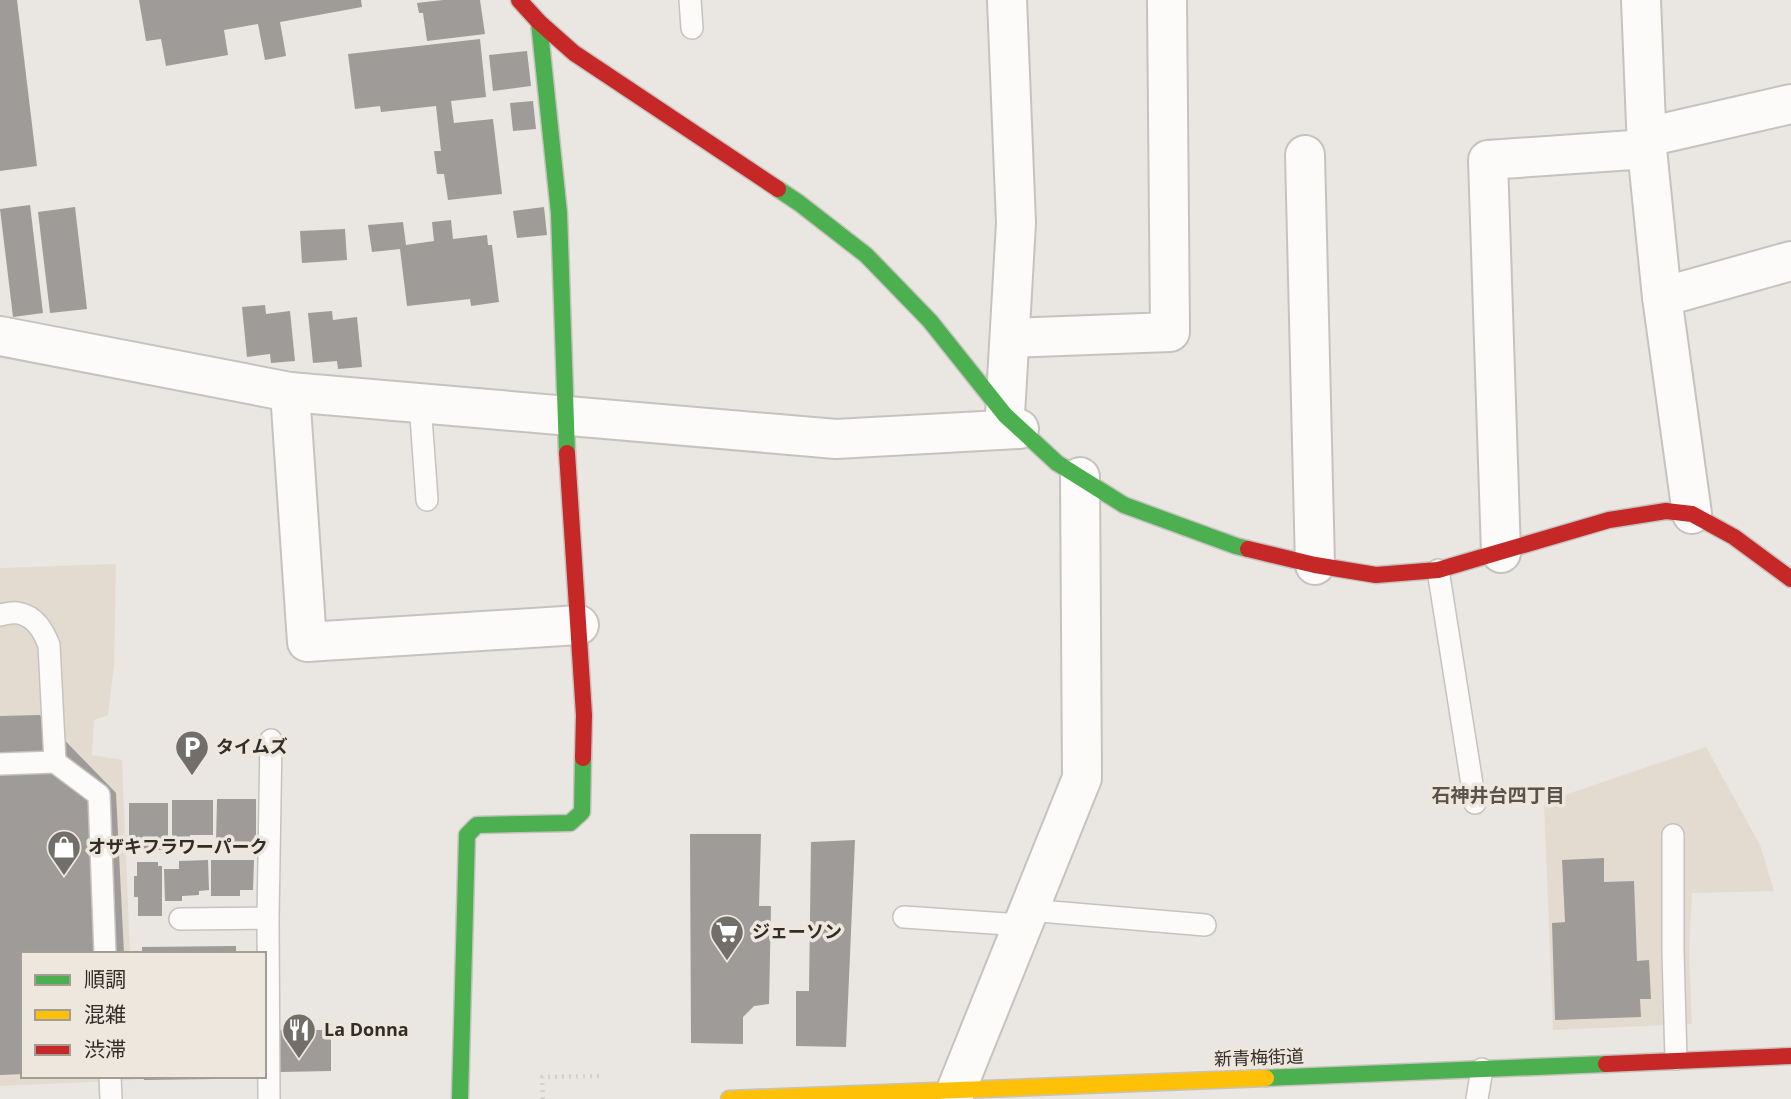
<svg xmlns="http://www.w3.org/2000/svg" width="1791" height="1099" font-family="'Open Sans','Noto Sans JP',sans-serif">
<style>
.built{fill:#e3dbd0}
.building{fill:#9e9b98}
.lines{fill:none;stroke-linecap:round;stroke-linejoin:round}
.lane-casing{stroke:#c6c3bf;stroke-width:24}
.street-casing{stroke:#c6c3bf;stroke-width:42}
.fast-casing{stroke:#c6c3bf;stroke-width:19}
.slow-casing{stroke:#c6c3bf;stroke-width:19}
.jam-casing{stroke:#c6c3bf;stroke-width:19}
.path{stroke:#d4d2d1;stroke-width:4.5;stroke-dasharray:2 5;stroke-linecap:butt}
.lane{stroke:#fcfbfa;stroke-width:21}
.street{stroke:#fcfbfa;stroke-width:38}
.fast{stroke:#4caf50;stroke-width:16}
.slow{stroke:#ffc107;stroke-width:16}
.jam{stroke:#c62828;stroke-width:16}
.labels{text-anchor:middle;stroke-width:7;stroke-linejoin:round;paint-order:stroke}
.poi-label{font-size:18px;font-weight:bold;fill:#312e2a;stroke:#eee7dd;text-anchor:start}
.street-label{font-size:18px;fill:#312e2a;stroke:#eee7dd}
.neighbourhood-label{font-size:19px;font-weight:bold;fill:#59544b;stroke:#eee7dd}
</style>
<rect width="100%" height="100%" fill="#eae6e1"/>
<!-- built -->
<g class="built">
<path d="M116,564l-2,101 -6,50 -14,5 -2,35 30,5 8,194h-107v122h112v4l-135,6v-518z"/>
<path d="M1706,747l54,98 14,46 -82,2 -3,59 3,72 -139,6 -9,-228z"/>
</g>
<!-- building -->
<g class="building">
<path d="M0,0h17l20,166 -37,5z"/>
<path d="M139,0h222l1,7 -82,15 6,34 -21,4 -7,-36 -34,6 4,25 -62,11 -5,-27 -15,2z"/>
<path d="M443,0h37l5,34 -58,7 -4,-28h-4l-2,-10z"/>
<path d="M480,39l6,58 -35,4 3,22 39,-4 9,75 -54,6 -4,-26h-7l-3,-23h7l-5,-45 -55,6 -1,-6 -25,3 -7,-55z"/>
<path d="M527,51l4,35 -38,5 -4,-36z"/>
<path d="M533,101l3,28 -23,2 -3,-28z"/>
<path d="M30,205l13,108 -30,4 -13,-108z"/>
<path d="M75,207l12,102 -37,4 -12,-101z"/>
<path d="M544,207l3,28 -30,3 -4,-27z"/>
<path d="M451,220l2,19 34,-4 1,10h4l7,57 -28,4 -1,-7 -63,7 -7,-57 -28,3 -4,-27 35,-3 3,23 28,-4 -2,-19z"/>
<path d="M345,229l2,31 -45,3 -2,-32z"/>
<path d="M265,305l1,9 24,-3 5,50 -24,2 -1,-9 -23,3 -5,-50z"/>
<path d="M332,311l1,9 24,-3 5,50 -24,2 -1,-8 -24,2 -5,-50z"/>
<path d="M40,715l76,78 8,161h-101v120l-23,1v-359z"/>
<path d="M217,799h39v44h-40z"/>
<path d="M172,800h41v35h-23v6l-18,-1z"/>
<rect x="129" y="803" width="39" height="47"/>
<path d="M690,834h71l-2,72h12l-2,98 -15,2 -11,11v27l-52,-1z"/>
<path d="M855,840l-9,207 -50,-1v-55h13l2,-149z"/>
<path d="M1604,858v24l30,-1 3,80 12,-1 2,39h-11l1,18 -86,3 -3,-97 13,-1 -3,-62z"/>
<path d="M208,860l1,30 -10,1v4l-17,1v5h-17l-1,-32h15v-8z"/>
<path d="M211,860h43l-1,30h-13v6h-29z"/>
<path d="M137,862h21v4h4v50h-24v-19h-4v-21h3z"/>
<path d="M236,946v8h-94v-7z"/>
<path d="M279,1030h52v41l-51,1z"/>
<path d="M143,1076h71v3l-70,1z"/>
</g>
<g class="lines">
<!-- lane casing -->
<g class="lane-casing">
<g id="lane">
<path d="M690,0l2,28"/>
<path d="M420,403l7,97"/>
<path d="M1438,570l37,233"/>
<path d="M0,615c5,-1 12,-3 18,-2 17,3 25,17 31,32l6,117"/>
<path d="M0,764l55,-2 44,33 6,159"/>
<path d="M1673,835v117l3,107"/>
<path d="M1028,910l177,15"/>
<path d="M904,917l118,8"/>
<path d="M180,919l88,-1"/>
<path d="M110,1076l1,23"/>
<path d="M269,1099l-1,-181 3,-178"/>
<path d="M1477,1099l5,-30"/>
</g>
</g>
<!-- street casing -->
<g class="street-casing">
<g id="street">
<path d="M1641,0l6,149 15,148 30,217"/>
<path d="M1647,137l144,-33"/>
<path d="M1305,155l10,410"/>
<path d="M1662,297l129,-36"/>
<path d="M0,336l290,56 546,47 183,-10"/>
<path d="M1010,338l160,-6 -3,-332"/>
<path d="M290,392l17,250 272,-17"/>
<path d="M1005,415l11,-192 -9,-223"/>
<path d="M1501,553l-13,-393 159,-11"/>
<path d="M957,1088l125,-310 -2,-301"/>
</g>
</g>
<!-- fast casing -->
<g class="fast-casing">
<g id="fast">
<path d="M539,22l20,191 8,240"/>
<path d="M778,189l21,14 67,52 64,66 75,94 52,48 67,42 112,41 12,3"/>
<path d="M1266,1078l340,-14"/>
<path d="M460,1099l7,-264 10,-10 93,-2 12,-11 1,-54"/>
</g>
</g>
<!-- slow casing -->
<g class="slow-casing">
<path id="slow" d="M729,1099l537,-21"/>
</g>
<!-- jam casing -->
<g class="jam-casing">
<g id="jam">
<path d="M519,0l20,22 35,31 204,136"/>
<path d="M567,453l17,262 -1,43"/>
<path d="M1248,549l67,16 61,10 62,-5 171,-50 57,-9 26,3 42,23 57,42"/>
<path d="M1606,1064l185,-8"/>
</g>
</g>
<!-- path -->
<path class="path" d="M543,1099l-1,-22 57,-1v-5"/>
<!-- lane -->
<use href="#lane" class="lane"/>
<!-- street -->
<use href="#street" class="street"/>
<!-- fast -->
<use href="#fast" class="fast"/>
<!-- slow -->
<use href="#slow" class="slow"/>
<!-- jam -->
<use href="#jam" class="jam"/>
</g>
<!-- icons -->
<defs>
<g id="parking-pin" transform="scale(1.75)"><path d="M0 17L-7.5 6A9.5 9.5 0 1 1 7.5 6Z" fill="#726e6a" stroke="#eee7dd"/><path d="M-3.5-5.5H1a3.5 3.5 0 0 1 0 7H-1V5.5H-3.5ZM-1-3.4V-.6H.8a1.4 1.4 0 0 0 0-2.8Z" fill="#fff"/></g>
<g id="shop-pin" transform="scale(1.75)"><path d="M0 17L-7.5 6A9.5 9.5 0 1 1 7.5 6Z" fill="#726e6a" stroke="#eee7dd"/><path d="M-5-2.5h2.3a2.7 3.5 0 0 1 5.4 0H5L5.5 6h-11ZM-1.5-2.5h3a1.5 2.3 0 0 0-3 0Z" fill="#fff"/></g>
<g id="supermarket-pin" transform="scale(1.75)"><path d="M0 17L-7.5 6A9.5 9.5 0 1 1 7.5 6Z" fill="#726e6a" stroke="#eee7dd"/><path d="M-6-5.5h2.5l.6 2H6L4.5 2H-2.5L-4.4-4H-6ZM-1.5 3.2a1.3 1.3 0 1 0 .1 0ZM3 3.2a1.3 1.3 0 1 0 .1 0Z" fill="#fff"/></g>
<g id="restaurant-pin" transform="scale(1.75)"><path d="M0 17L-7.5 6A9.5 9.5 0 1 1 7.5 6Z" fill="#726e6a" stroke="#eee7dd"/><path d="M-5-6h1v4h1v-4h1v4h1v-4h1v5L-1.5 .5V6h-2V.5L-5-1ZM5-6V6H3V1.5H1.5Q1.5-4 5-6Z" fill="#fff"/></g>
</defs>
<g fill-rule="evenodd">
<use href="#parking-pin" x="192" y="747"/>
<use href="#shop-pin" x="64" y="847"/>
<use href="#supermarket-pin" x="727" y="932"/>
<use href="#restaurant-pin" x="299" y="1030"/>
</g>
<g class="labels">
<!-- poi labels -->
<g class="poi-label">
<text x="216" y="753">タイムズ</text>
<text x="88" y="853">オザキフラワーパーク</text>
<text x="752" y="938">ジェーソン</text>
<text x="324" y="1036">La Donna</text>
</g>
<!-- street labels -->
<g class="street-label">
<text transform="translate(1259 1058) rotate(-2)" y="6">新青梅街道</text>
</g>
<!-- neighbourhood labels -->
<g class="neighbourhood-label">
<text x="1498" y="802">石神井台四丁目</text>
</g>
</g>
<!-- legend -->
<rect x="21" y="952" width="245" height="126" fill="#eee7dd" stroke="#a29d95" stroke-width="2"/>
<rect x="35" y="975" width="35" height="10" fill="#4caf50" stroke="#a29d95" stroke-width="2"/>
<text x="84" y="987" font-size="21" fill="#312e2a">順調</text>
<rect x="35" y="1010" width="35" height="10" fill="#ffc107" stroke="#a29d95" stroke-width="2"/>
<text x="84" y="1022" font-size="21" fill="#312e2a">混雑</text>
<rect x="35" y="1045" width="35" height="10" fill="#c62828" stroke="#a29d95" stroke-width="2"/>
<text x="84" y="1057" font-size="21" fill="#312e2a">渋滞</text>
</svg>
